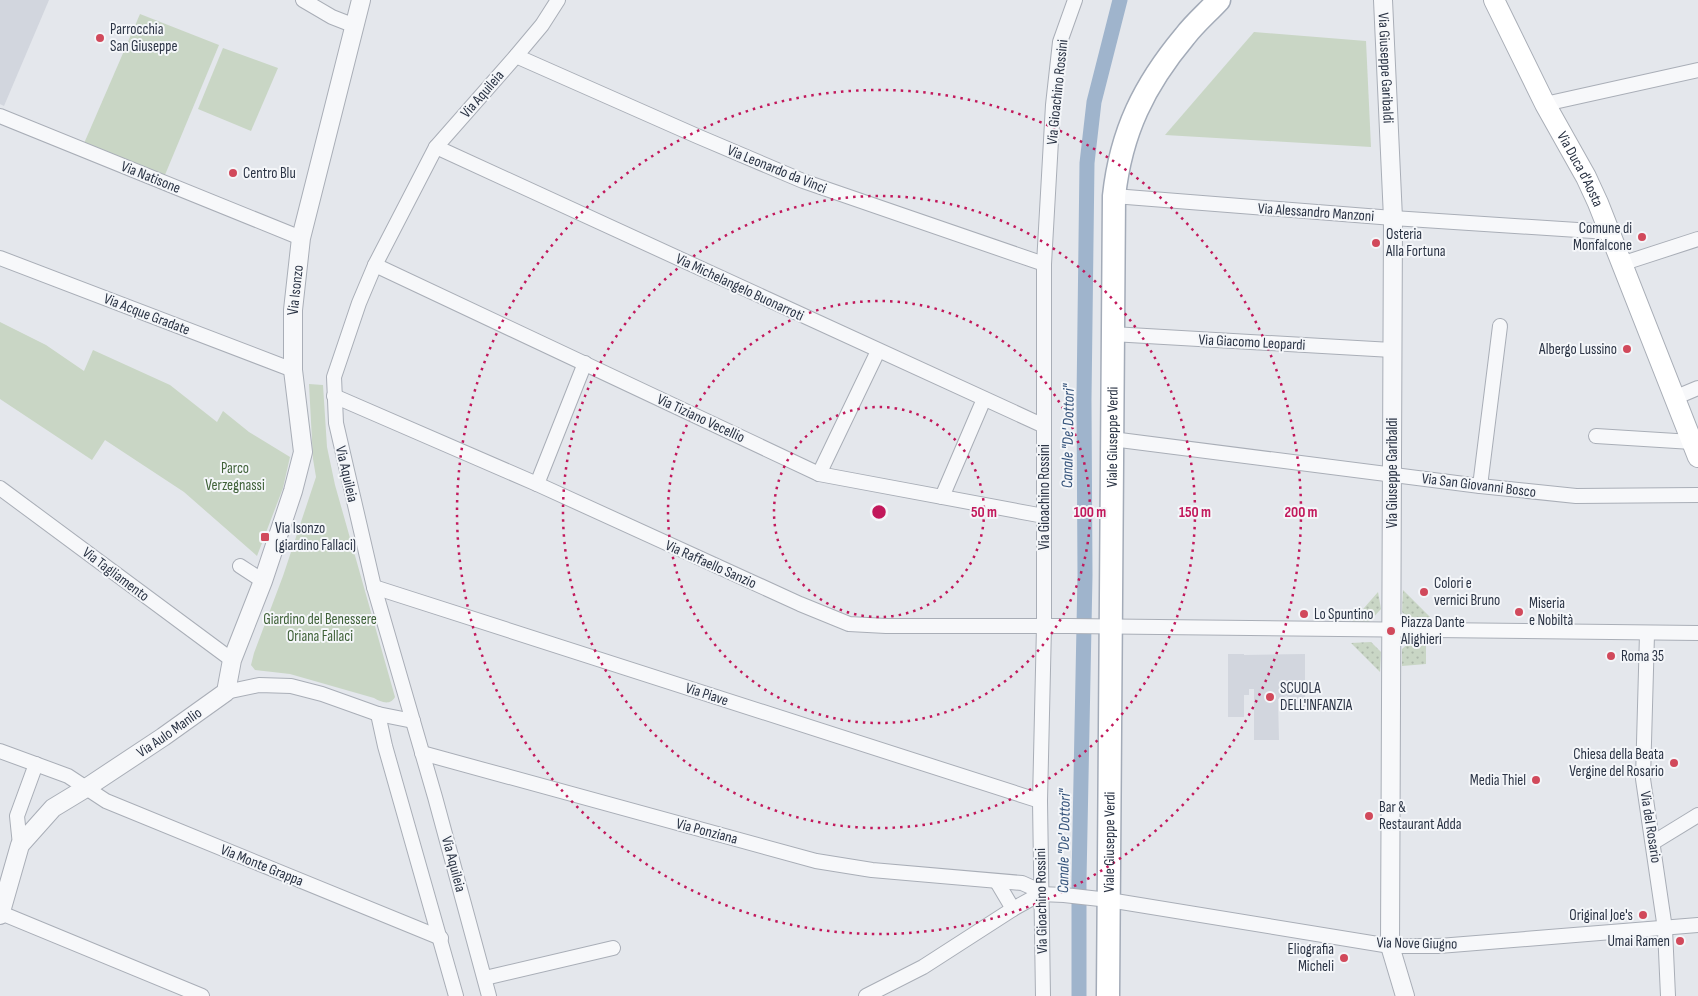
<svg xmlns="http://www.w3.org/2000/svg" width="1698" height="996" font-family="'Sofia Sans Condensed',sans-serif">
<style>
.built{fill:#d2d6de}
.grass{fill:url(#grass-dots)}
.park{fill:#c9d6c5}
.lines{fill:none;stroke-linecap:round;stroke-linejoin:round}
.canal{stroke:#9fb4cc;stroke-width:15}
.minor-casing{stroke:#a9aeb7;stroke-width:16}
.tertiary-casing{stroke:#a9aeb7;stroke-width:20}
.secondary-casing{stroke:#a9aeb7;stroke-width:22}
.primary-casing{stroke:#a3abb8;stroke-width:25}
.minor{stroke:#f7f8fa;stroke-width:14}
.tertiary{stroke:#f7f8fa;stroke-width:18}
.secondary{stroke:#fff;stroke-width:20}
.primary{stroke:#fff;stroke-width:22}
.ring{fill:none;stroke:#c2185b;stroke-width:2.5;stroke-dasharray:2.5 5}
.poi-dot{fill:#d1495b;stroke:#f4f6f9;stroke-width:2}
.labels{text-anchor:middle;stroke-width:4;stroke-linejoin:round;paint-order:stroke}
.poi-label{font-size:15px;fill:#2b3445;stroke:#f4f6f9;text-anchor:start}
.street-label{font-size:15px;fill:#2b3445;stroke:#f4f6f9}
.park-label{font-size:15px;fill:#3f6138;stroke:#f4f6f9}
.water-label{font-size:16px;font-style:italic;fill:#34527a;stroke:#f4f6f9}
.centre{fill:#c2185b;stroke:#f4f6f9;stroke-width:2.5}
.ring-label{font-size:15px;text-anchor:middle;font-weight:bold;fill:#c2185b;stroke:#f4f6f9;stroke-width:4;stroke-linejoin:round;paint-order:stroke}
</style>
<defs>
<pattern id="grass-dots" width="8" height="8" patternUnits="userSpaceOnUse" patternTransform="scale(1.25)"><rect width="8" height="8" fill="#c9d6c5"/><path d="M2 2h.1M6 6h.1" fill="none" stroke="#adb8ab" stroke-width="1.8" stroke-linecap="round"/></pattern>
</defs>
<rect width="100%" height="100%" fill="#e4e7ec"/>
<!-- built -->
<g class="built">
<path d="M0,0h49l-45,106 -4,-2z"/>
<path d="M1228,654h16v1l61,-1v55h-17l-1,-13 -9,3 1,41h-25v-51h-5v6h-5v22h-16z"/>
</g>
<!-- grass -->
<g class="grass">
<path d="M1403,590l32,32h-22l-11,-10z"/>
<path d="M1378,592l3,17 -13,14 -18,1z"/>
<path d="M1435,639l1,5h-10v20l-24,2v-17l10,-9z"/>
<path d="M1371,642l10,10 -1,20 -29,-29z"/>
</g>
<!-- park -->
<g class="park">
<path d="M140,14l79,31 -57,137 -80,-34z"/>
<path d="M1254,32l112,9 5,106 -206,-12z"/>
<path d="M223,48l55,20 -27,63 -53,-22z"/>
<path d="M0,322l46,23 38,26 9,-21 77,35 47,37 6,-11 26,21 41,25 -7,31 -26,68 -73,-64 -79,-52 -13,20 -92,-61z"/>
<path d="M309,384l14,1 4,62 8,38 60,212c-5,9 -14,5 -21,1l-84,-24 -35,-4 -4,-5 3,-12 29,-77 33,-99 -3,-18z"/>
</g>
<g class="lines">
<!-- canal -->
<path class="canal" d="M1079,996v-116l6,-305 -1,-175 3,-237 7,-61 26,-102"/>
<!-- minor casing -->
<g class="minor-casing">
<g id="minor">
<path d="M303,0l29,17 23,9"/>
<path d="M516,56l181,80 106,45 241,83"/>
<path d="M1545,104l153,-34"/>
<path d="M0,116l301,122"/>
<path d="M436,147l608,279"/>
<path d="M1114,196l279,22 215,14"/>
<path d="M0,258l293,112"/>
<path d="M1621,264l77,-25"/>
<path d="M375,265l444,209 225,42"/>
<path d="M1112,334l280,16"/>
<path d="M334,396l203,88 263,120 49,20 37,2h183l629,7"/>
<path d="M1674,398l24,-10"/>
<path d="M1596,436l96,6"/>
<path d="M1112,439l368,47 96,10 122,-1"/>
<path d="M819,474l59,-123"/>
<path d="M537,484l48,-121"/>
<path d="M1480,486l20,-160"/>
<path d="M0,488l232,172"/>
<path d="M942,497l42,-98"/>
<path d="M240,566l23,15"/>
<path d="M374,587l666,214"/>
<path d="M1647,634l-4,145 22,150 3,67"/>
<path d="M226,692l33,-7 32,1 31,8 56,20 35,7"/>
<path d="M378,714l7,32 71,250"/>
<path d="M0,751l68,25 38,25 335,137"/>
<path d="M422,753l394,108 56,9 150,13 9,4 9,7"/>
<path d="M1654,842l44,-27"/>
<path d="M20,845l-3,-29 19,-52"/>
<path d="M997,882l16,27"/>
<path d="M1,913l201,83"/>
<path d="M485,978l128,-30"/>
<path d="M489,996l-54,-199 -61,-210 -38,-164 -2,-46 25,-74 16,-38 61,-118 80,-91 26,-31 16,-25"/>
<path d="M866,996l57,-29 90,-58 27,-15 24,1 45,5 281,46h49l259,-21"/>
<path d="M1043,996l-3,-195 4,-175v-362l9,-159 7,-63 15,-42"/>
</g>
</g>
<!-- tertiary casing -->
<g class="tertiary-casing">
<g id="tertiary">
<path id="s1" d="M1383,0l10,218 -3,728 15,50"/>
<path id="s2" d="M0,915l20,-70 33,-37 33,-20 77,-51 63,-45 6,-32 31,-79 30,-90 10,-39 -10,-82v-60l8,-72 60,-238"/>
</g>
</g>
<!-- secondary casing -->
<g class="secondary-casing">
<g id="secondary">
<path id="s3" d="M1494,0l51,104 41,73 12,26 100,254"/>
</g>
</g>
<!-- primary casing -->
<g class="primary-casing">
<g id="primary">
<path id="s4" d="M1108,996l6,-800c7,-64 30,-111 71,-160 10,-13 23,-24 34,-36"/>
</g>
</g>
<!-- minor -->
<use href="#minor" class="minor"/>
<!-- tertiary -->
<use href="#tertiary" class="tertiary"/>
<!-- secondary -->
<use href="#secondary" class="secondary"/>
<!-- primary -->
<use href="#primary" class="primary"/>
</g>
<!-- distance rings -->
<g class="ring">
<circle cx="879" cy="512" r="105"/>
<circle cx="879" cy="512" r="211"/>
<circle cx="879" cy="512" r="316"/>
<circle cx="879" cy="512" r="422"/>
</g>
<!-- markers -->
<g class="poi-dot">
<circle cx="100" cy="38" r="5"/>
<circle cx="233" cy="173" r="5"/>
<circle cx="1642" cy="237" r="5"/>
<circle cx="1376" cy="243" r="5"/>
<circle cx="1627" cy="349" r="5"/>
<rect x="260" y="532" width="10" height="10" rx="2.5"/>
<circle cx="1424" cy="592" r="5"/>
<circle cx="1519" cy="612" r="5"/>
<circle cx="1304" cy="614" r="5"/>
<circle cx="1391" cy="631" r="5"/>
<circle cx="1611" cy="656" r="5"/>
<circle cx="1270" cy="697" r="5"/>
<circle cx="1674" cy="763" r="5"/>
<circle cx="1536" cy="780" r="5"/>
<circle cx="1369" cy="816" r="5"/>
<circle cx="1643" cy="915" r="5"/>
<circle cx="1680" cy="941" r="5"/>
<circle cx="1344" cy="958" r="5"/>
</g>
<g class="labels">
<!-- poi labels -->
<g class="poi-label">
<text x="110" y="34">Parrocchia<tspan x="110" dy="17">San Giuseppe</tspan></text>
<text x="243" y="178">Centro Blu</text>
<text x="1632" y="233" text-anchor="end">Comune di<tspan x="1632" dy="17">Monfalcone</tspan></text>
<text x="1386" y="239">Osteria<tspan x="1386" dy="17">Alla Fortuna</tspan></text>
<text x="1617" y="354" text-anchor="end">Albergo Lussino</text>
<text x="275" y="533">Via Isonzo<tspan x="275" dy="17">(giardino Fallaci)</tspan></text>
<text x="1434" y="588">Colori e<tspan x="1434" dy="17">vernici Bruno</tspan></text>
<text x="1529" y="608">Miseria<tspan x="1529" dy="17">e Nobiltà</tspan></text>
<text x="1314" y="619">Lo Spuntino</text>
<text x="1401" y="627">Piazza Dante<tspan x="1401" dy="17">Alighieri</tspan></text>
<text x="1621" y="661">Roma 35</text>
<text x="1280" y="693">SCUOLA<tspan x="1280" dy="17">DELL'INFANZIA</tspan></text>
<text x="1664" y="759" text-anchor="end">Chiesa della Beata<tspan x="1664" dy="17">Vergine del Rosario</tspan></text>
<text x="1526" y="785" text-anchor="end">Media Thiel</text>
<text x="1379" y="812">Bar &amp;<tspan x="1379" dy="17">Restaurant Adda</tspan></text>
<text x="1633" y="920" text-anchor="end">Original Joe's</text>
<text x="1670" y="946" text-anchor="end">Umai Ramen</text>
<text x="1334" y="954" text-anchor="end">Eliografia<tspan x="1334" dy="17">Micheli</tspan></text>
</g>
<!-- street labels -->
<g class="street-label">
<text dy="5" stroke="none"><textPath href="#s1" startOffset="68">Via Giuseppe Garibaldi</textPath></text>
<text transform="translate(1057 92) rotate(-84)" y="5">Via Gioachino Rossini</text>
<text transform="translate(482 94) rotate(-49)" y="5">Via Aquileia</text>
<text transform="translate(777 169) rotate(22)" y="5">Via Leonardo da Vinci</text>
<text dy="5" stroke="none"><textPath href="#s3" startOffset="190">Via Duca d'Aosta</textPath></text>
<text transform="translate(151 177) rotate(22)" y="5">Via Natisone</text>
<text transform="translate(1316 212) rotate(4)" y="5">Via Alessandro Manzoni</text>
<text transform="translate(740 287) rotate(25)" y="5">Via Michelangelo Buonarroti</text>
<text dy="5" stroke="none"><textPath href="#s2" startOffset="746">Via Isonzo</textPath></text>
<text transform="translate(147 314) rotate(21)" y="5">Via Acque Gradate</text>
<text transform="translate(1252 342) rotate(3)" y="5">Via Giacomo Leopardi</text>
<text transform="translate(701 418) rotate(25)" y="5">Via Tiziano Vecellio</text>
<text dy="5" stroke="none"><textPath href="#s4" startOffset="559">Viale Giuseppe Verdi</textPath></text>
<text transform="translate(1392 473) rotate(-90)" y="5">Via Giuseppe Garibaldi</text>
<text transform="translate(347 474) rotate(77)" y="5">Via Aquileia</text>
<text transform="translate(1479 485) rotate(7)" y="5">Via San Giovanni Bosco</text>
<text transform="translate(1044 497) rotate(-90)" y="5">Via Gioachino Rossini</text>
<text transform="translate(711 564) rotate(24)" y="5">Via Raffaello Sanzio</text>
<text transform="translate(116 574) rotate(37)" y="5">Via Tagliamento</text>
<text transform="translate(707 694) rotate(18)" y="5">Via Piave</text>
<text dy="5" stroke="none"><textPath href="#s2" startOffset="261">Via Aulo Manlio</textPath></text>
<text transform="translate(1651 827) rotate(81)" y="5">Via del Rosario</text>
<text transform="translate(707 831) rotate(15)" y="5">Via Ponziana</text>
<text dy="5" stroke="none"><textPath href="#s4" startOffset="154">Viale Giuseppe Verdi</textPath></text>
<text transform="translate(454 864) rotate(75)" y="5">Via Aquileia</text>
<text transform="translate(262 865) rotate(22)" y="5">Via Monte Grappa</text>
<text transform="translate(1041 901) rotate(-91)" y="5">Via Gioachino Rossini</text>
<text transform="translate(1417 943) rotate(1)" y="5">Via Nove Giugno</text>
</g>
<!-- park labels -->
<g class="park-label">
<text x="235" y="473">Parco<tspan x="235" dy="17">Verzegnassi</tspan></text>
<text x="320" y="624">Giardino del Benessere<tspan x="320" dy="17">Oriana Fallaci</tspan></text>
</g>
<!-- water labels -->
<g class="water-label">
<text transform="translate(1067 436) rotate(-89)" y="6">Canale "De' Dottori"</text>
<text transform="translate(1063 841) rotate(-89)" y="6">Canale "De' Dottori"</text>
</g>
</g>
<circle cx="879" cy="512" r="8" class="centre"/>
<g class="ring-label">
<text x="984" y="517">50 m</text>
<text x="1090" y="517">100 m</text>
<text x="1195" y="517">150 m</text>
<text x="1301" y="517">200 m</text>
</g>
</svg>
